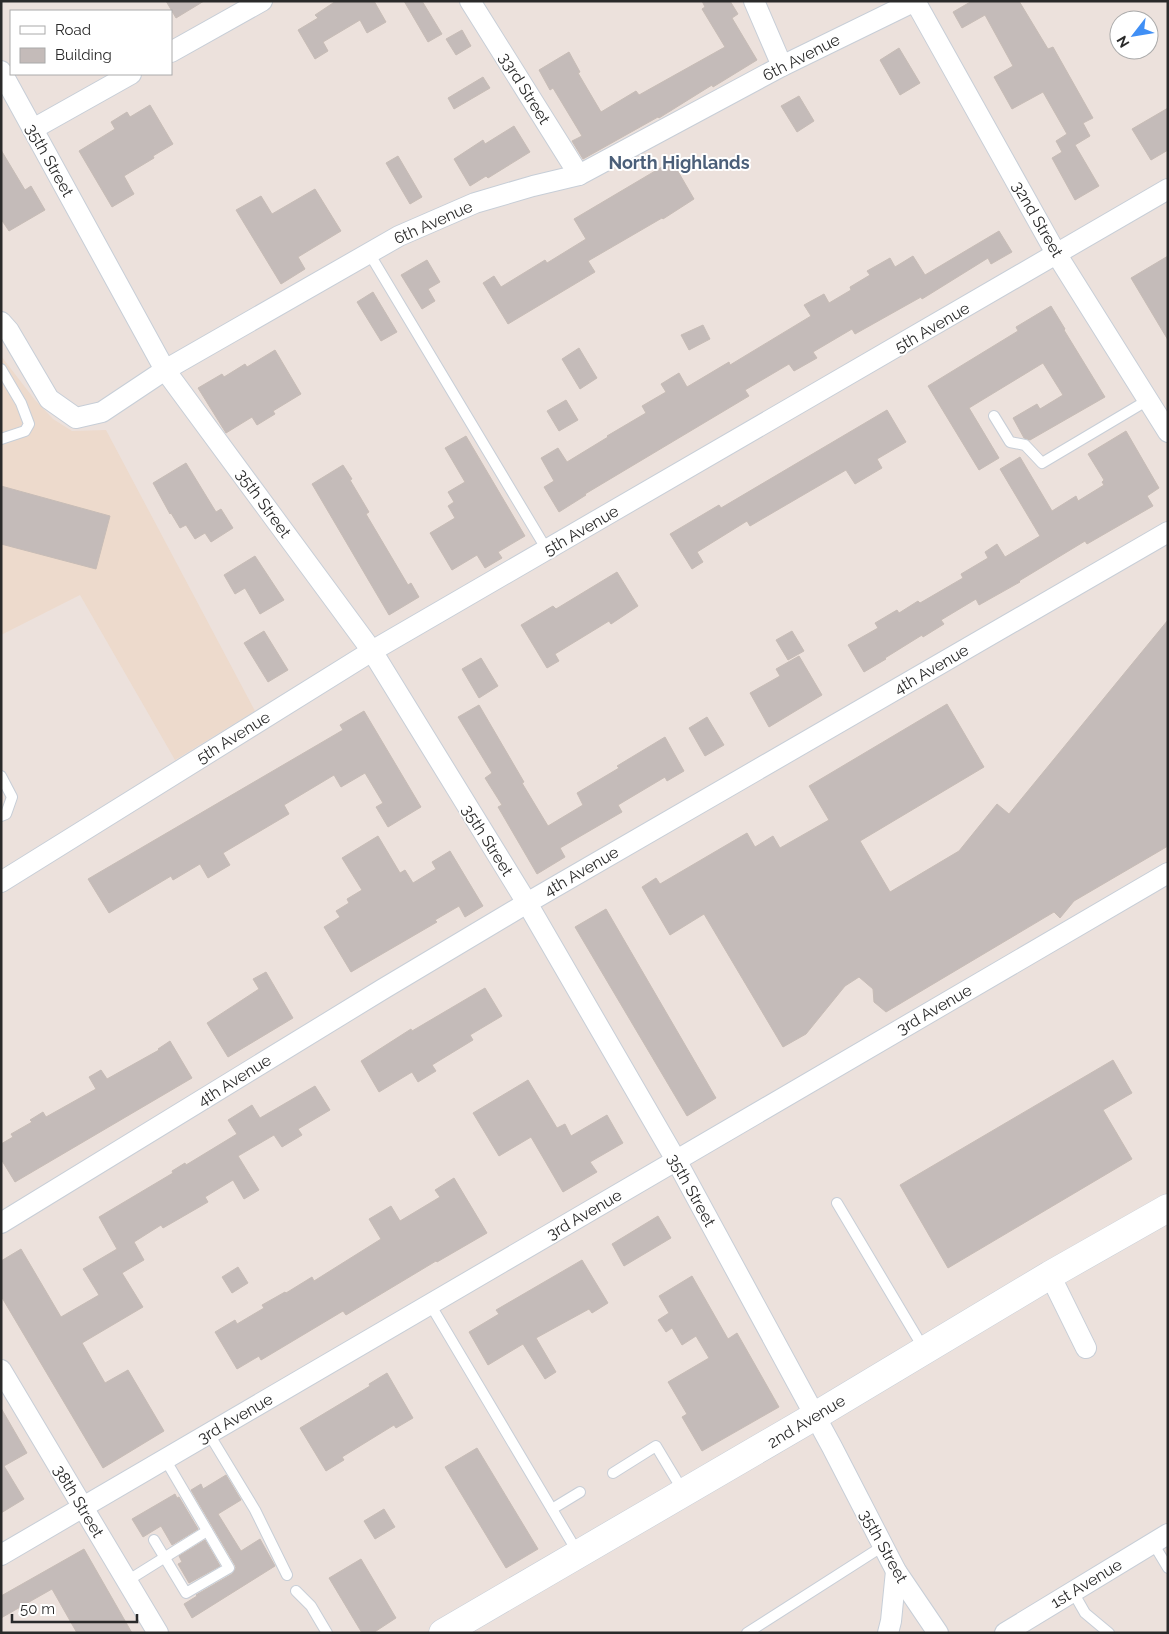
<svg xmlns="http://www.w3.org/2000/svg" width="1169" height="1634" font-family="Raleway,sans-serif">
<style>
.education{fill:#eddacc}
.building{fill:#c4bbb9;stroke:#c7bcb6}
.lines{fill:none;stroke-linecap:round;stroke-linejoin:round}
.service-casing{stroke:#c7ced7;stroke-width:12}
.minor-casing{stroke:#c7ced7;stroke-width:22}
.secondary-casing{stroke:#c7ced7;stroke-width:29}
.service{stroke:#fff;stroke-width:10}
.minor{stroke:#fff;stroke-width:20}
.secondary{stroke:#fff;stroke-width:28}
.labels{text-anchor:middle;stroke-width:4;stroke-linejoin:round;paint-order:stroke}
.street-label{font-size:16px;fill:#2a2a2a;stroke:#fff}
.neighbourhood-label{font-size:18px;font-weight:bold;fill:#4b5f79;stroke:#fff}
</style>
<rect width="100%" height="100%" fill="#ece1dc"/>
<!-- education -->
<path class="education" d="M1,356l34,44 18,19 19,12 34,-1 149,281 -80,49 -95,-165 -79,40z"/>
<!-- building -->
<g class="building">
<path d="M166,1h38l-28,17z"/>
<path d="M336,1h38l12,21 -19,11 -7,-13 -37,22 5,9 -13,8 -17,-29 20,-12 -3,-3z"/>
<path d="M404,1h18l20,33 -14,8z"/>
<path d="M702,1h28l8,13 -6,4 25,42 -44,27 -1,-2 -53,33 -1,-1 -75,42 -11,-18 10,-5 -29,-48 -3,2 -11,-20 30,-18 11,20 -2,1 23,39 35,-21 3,4 86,-48 -23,-38 3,-2z"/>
<path d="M972,1h47l29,48 5,-2 40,71 -10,5 7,13 -15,9 24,41 -24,14 -23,-42 10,-6 -6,-11 11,-7 -24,-42 -31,17 -18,-32 19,-11 -28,-51 -23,13 -9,-16z"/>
<path d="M462,30l9,16 -15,9 -10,-16z"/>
<path d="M899,48l21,35 -20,12 -20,-35z"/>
<path d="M483,77l7,11 -36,21 -6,-11z"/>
<path d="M799,96l15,25 -17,11 -16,-26z"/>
<path d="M150,105l23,39 -20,12 1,2 -30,18 10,18 -22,13 -33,-56 36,-22 -4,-7 16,-10 3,5z"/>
<path d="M1168,108v42l-17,10 -19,-31z"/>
<path d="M514,126l16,26 -42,26 -2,-2 -16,10 -16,-27 29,-19 2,4z"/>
<path d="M1,150l24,40 6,-4 14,24 -36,21 -8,-12z"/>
<path d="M398,156l24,41 -12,7 -24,-41z"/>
<path d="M672,161l22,38 -31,20 -1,-1 -74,43 7,11 -87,52 -25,-41 11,-7 7,11 44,-27 2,3 39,-24 -12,-20z"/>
<path d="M315,189l26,42 -43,26 7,12 -24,15 -45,-74 25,-14 11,18z"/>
<path d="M999,231l13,21 -21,12 -3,-6 -66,41 -1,-2 -66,37 -3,-5 -39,23 4,6 -23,13 -5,-7 -44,26 4,6 -164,98 1,1 -27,17 -15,-25 10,-6 -13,-23 17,-10 9,14 41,-25 -1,-1 39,-23 -4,-7 24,-14 -5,-8 18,-11 8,14 42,-25 1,3 81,-49 -7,-11 20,-11 5,9 22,-13 -1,-3 20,-12 -3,-4 23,-13 5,9 18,-11 12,19z"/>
<path d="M1168,256v84l-37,-62z"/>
<path d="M427,260l13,22 -12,7 7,12 -13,8 -21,-34z"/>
<path d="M373,292l24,40 -16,9 -24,-39z"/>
<path d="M1051,306l14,23 -1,1 41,67 -75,43 -6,-2 -11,-20 24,-14 3,5 23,-14 -20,-32 -74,45 30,50 -20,12 -51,-84 90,-55 -2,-4z"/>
<path d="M703,325l7,14 -21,11 -8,-15z"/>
<path d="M579,348l18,30 -17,11 -18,-30z"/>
<path d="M275,350l26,44 -28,17 2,3 -18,11 -5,-8 -26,16 -28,-45 24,-14 2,3 21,-13 2,3z"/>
<path d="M566,400l12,20 -19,11 -12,-20z"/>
<path d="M887,410l19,32 -29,17 5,9 -27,16 -9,-14 -96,56 -3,-5 -50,31 6,10 -11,7 -22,-35 49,-29 2,3z"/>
<path d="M1126,431l33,57 -12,8 6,10 -66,38 -2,-3 -66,40 1,1 -41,23 -3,-6 -35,21 3,4 -21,13 -1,-2 -37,23 1,1 -22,13 -16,-27 30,-17 -3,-5 22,-13 2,3 19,-12 2,2 43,-25 -2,-4 27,-16 -3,-6 12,-8 8,13 35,-21 -40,-67 20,-12 32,54 24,-15 2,5 26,-16 -2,-3 2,-2 -16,-26z"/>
<path d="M466,436l59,100 -27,16 4,6 -17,10 -8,-13 -25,15 -22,-37 25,-15 -7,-12 6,-4 -6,-10 17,-10 -20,-34z"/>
<path d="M186,463l30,49 5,-3 12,19 -22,14 -6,-9 -10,6 -9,-14 -6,3 -9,-15 -1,1 -17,-31z"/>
<path d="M343,465l9,14 -2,1 19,32 -3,2 42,71 3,-2 8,14 -30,18 -77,-131z"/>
<path d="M1,486l109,30 -14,53 -95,-25z"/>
<path d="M255,556l29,44 -24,14 -15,-26 -10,6 -11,-19z"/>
<path d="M617,572l21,34 -27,18 -2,-3 -54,33 4,7 -12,7 -26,-43 32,-19 3,3z"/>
<path d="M1168,620v226l-94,55 -14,17 -6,-6 -168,100 -12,-10 -1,-13 -14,-12 -14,9 -39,48 -23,13 -79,-133 -34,21 -28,-48 14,-9 4,6 87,-51 8,14 18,-11 7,12 49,-28 -20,-34 138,-82 37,63 -124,74 30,51 69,-41 38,-47 12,10z"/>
<path d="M264,631l24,39 -20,12 -24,-39z"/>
<path d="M792,631l12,20 -16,9 -12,-20z"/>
<path d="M799,656l23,39 -53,32 -19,-34 30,-17 -4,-7z"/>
<path d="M481,658l17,28 -19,12 -17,-29z"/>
<path d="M479,705l45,77 -2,1 26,43 35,-21 -6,-12 42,-25 -2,-2 48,-29 19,34 -17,10 -2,-4 -47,28 4,7 -62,36 5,9 -28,17 -39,-67 4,-2 -17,-27 7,-5 -34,-56z"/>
<path d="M364,711l57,96 -33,20 -12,-20 7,-4 -18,-30 -24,14 -7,-12 -50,30 5,9 -66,39 7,12 -22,13 -8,-14 -27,16 -2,-4 -62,37 -21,-34 255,-149 -3,-5z"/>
<path d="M707,717l17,28 -19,11 -16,-28z"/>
<path d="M378,836l22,37 5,-3 8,13 23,-14 -4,-7 18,-11 33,55 -18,11 -6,-11 -24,14 2,2 -86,50 -27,-45 16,-10 -4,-6 13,-8 -2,-4 15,-9 -20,-32z"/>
<path d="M606,909l110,189 -29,18 -112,-189z"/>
<path d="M266,972l27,46 -65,39 -21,-34 52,-34 -6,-10z"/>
<path d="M485,988l17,28 -32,19 3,5 -41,25 4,6 -18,11 -6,-10 -33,20 -18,-31 50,-32 1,2z"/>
<path d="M170,1041l22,37 -177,104 -14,-23v-15l12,-7 -2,-3 21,-12 -2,-2 13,-8 3,5 50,-28 -7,-12 12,-7 6,9 52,-29 -1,-1z"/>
<path d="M1113,1060l19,33 -29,17 29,49 -184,109 -48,-83z"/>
<path d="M528,1080l29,48 8,-4 6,12 36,-21 16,28 -33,19 7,10 -34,20 -32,-55 -32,19 -26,-43z"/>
<path d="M315,1086l15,24 -32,19 4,6 -20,12 -8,-12 -36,21 21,34 -15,9 -11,-19 -28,17 3,5 -45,26 -2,-3 -27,17 10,18 -22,13 21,34 -61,36 23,40 23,-13 36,61 -61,37 -102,-172v-35l20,-12 40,68 38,-22 -16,-26 34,-20 -18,-32 74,-44 -1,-2 13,-8 1,2 51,-31 -9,-14 24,-15 8,13z"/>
<path d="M454,1178l33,55 -50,29 -1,-1 -90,54 -3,-4 -82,49 -2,-4 -22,13 -22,-37 20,-12 2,4 27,-16 -2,-3 23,-13 1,1 26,-16 2,4 67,-42 -12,-20 22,-13 9,15 40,-24 -5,-7z"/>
<path d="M658,1216l13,22 -47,28 -12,-22z"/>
<path d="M582,1260l26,43 -16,10 -3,-4 -53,29 20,34 -11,7 -22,-35 -35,21 -19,-33 30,-18 -3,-4z"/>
<path d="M238,1267l10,16 -16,10 -10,-16z"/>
<path d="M692,1276l36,63 9,-6 42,74 -77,44 -20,-34 5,-3 -19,-32 41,-24 -13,-22 -14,9 -10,-17 -6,4 -8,-12 11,-7 -10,-17z"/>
<path d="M387,1373l26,45 -17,10 -2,-3 -52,32 2,3 -18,11 -26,-43 70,-42 -1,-2z"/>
<path d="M1,1408l26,45 -23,13 20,33 -23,14z"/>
<path d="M477,1448l61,101 -32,19 -61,-101z"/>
<path d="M226,1475l15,25 -23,14 23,37 19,-12 15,27 -83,52 -8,-14 13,-8 -1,-1 36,-21 4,-6 -1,-3 -44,-75 10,-6 2,5z"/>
<path d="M175,1494l2,4 2,-1 19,32 -26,16 -11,-19 -18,11 -11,-18z"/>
<path d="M384,1509l11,18 -20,12 -11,-18z"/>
<path d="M205,1540l15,26 -31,17 -11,-19 4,-2 -3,-6z"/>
<path d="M84,1549l48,84h-55l-25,-44 -51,29v-22z"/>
<path d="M361,1559l35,59 -23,15h-11l-33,-55z"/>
</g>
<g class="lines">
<!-- service casing -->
<g class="service-casing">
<g id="service">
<path d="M369,253l178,297"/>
<path d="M1,369l20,34 8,21 -4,7 -24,8"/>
<path d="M994,416l16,26 15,3 17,18 106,-63"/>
<path d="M1,776l11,21 -6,17 -5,2"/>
<path d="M837,1203l87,146"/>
<path d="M430,1304l148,249"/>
<path d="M209,1434l46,76 32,65"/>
<path d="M613,1473l43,-27 27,45"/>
<path d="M552,1509l28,-17"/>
<path d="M154,1540l32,53 43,-25 -64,-109"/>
<path d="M1153,1543l15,25"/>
<path d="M127,1581l80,-50"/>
<path d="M296,1591l15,15 16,27"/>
<path d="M1073,1592l12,21 24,20"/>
<path d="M747,1633l136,-87"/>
</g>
</g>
<!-- minor casing -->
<g class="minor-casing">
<g id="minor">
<path d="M470,1l109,174"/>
<path d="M754,1l28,65"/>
<path d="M915,1l142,254 111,177"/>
<path d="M171,52l91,-51"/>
<path d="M1,71l164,299 207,281 155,252 149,257 156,287 64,124 42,62"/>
<path d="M33,129l98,-55"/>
<path d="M1,322l8,9 40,68 27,19 26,-6 63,-42 234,-134 76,-33 58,-17 46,-11 203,-109 133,-65"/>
<path d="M1,882l371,-231 796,-462"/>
<path d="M1,1223l382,-234 144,-86 641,-371"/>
<path d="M1050,1275l36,73"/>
<path d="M1,1370l157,263"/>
<path d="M1,1555l1167,-682"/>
<path d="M888,1633l3,-12 5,-50"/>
<path d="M1005,1633l163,-99"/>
</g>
</g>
<!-- secondary casing -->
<g class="secondary-casing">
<path id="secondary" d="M443,1633l372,-217 235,-141 118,-67"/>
</g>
<!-- service -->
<use href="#service" class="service"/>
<!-- minor -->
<use href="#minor" class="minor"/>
<!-- secondary -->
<use href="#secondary" class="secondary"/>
</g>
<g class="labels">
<!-- street labels -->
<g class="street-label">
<text transform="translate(801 57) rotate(-27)" y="6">6th Avenue</text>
<text transform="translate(525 88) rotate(58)" y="6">33rd Street</text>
<text transform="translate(50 160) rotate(61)" y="6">35th Street</text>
<text transform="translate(1038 219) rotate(60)" y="6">32nd Street</text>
<text transform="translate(433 222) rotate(-24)" y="6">6th Avenue</text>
<text transform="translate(932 327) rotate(-30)" y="6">5th Avenue</text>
<text transform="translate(264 503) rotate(54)" y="6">35th Street</text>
<text transform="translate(581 530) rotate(-30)" y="6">5th Avenue</text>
<text transform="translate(931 669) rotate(-30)" y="6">4th Avenue</text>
<text transform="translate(233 737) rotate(-32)" y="6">5th Avenue</text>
<text transform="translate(488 840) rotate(58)" y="6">35th Street</text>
<text transform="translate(581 871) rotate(-30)" y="6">4th Avenue</text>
<text transform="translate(934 1009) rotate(-30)" y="6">3rd Avenue</text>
<text transform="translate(234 1080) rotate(-32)" y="6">4th Avenue</text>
<text transform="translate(692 1190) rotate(61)" y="6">35th Street</text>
<text transform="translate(584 1214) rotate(-30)" y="6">3rd Avenue</text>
<text transform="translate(235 1418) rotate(-30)" y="6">3rd Avenue</text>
<text transform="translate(806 1421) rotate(-31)" y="6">2nd Avenue</text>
<text transform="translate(79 1501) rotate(59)" y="6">38th Street</text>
<text transform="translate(884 1546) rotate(61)" y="6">35th Street</text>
<text transform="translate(1086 1583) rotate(-31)" y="6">1st Avenue</text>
</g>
<!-- neighbourhood labels -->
<g class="neighbourhood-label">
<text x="679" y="169">North Highlands</text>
</g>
</g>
<!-- border -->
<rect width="1169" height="1634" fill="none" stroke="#2a2a2a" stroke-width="5"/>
<!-- legend -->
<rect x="10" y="10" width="162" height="65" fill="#ffffff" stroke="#aaaaaa"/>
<rect x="20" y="26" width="25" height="8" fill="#ffffff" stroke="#aaaaaa"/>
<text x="55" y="35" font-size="15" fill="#2a2a2a">Road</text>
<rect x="20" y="48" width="25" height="15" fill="#c4bbb9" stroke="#aaaaaa"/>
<text x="55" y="60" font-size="15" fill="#2a2a2a">Building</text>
<!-- north arrow -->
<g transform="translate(1134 35) rotate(239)"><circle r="24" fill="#ffffff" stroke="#aaaaaa"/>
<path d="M0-4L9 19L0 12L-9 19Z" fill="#408ff5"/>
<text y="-8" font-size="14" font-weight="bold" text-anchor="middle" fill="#2a2a2a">N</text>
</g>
<!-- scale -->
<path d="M12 1614v8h125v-8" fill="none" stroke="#2a2a2a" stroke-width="2.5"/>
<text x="20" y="1614" font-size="15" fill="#2a2a2a" stroke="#ffffff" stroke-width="4" paint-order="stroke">50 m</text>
</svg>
